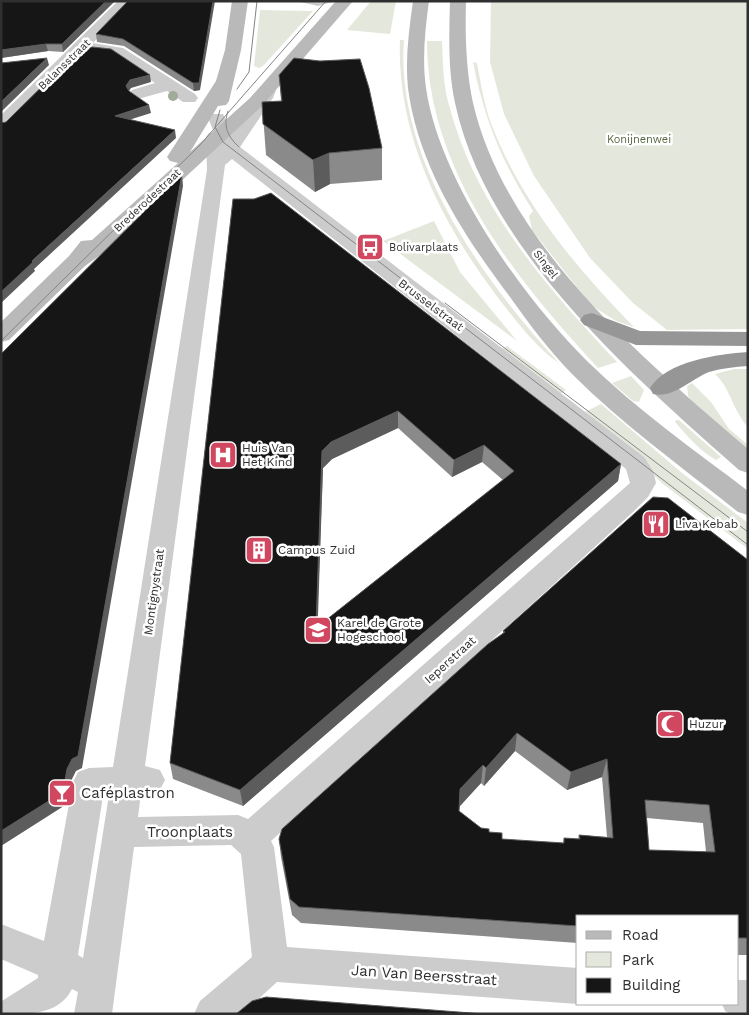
<svg xmlns="http://www.w3.org/2000/svg" width="749" height="1015" font-family="'Work Sans',sans-serif">
<style>
.green{fill:#e4e8dc}
.lines{fill:none;stroke-linecap:round;stroke-linejoin:round}
.lane{fill:#ccc;fill-rule:evenodd}
.street{fill:#ccc;fill-rule:evenodd}
.secondary{fill:#b9b9b9;fill-rule:evenodd}
.highway{fill:#969696;fill-rule:evenodd}
.tram{stroke:#848484;stroke-width:1}
.tree{fill:#a2ab97}
.wall{fill:#8a8a8a;fill-rule:evenodd}
.shaded-wall{fill:#5c5c5c}
.building{fill:#161616;stroke:#5c5c5c;fill-rule:evenodd}
.labels{text-anchor:middle;stroke-width:5;stroke-linejoin:round;paint-order:stroke}
.far-street-label{font-size:11px;fill:#2f2f2f;stroke:#fff}
.far-park-label{font-size:11px;fill:#566642;stroke:#fff}
.far-poi-label{font-size:11px;fill:#2f2f2f;stroke:#fff;text-anchor:start}
.street-label{font-size:12px;fill:#2f2f2f;stroke:#fff}
.poi-label{font-size:12px;fill:#2f2f2f;stroke:#fff;text-anchor:start}
.near-poi-label{font-size:15px;fill:#2f2f2f;stroke:#fff;text-anchor:start}
.near-street-label{font-size:15px;fill:#2f2f2f;stroke:#fff}
</style>
<rect width="100%" height="100%" fill="#fff"/>
<!-- green -->
<g class="green">
<path d="M371,1h25l-6,33 -43,-4z"/>
<path d="M491,1h257v328l-81,1 -34,-27 -43,-45 -56,-82 -30,-62 -14,-52z"/>
<path d="M260,10l53,1 -50,55 -4,2 -5,-2z"/>
<path d="M400,40h4c-9,119 78,239 155,323 -22,-15 -37,-35 -53,-55 -60,-76 -110,-170 -106,-268z"/>
<path d="M427,41h15c1,22 1,44 7,64 26,101 98,183 168,257l-19,6c-84,-91 -171,-198 -171,-327z"/>
<path d="M473,62l4,1c4,21 7,42 15,63 30,77 85,143 142,201l-18,-6 -25,-16 -59,-75 -3,-14 4,-5c-31,-49 -49,-92 -60,-149z"/>
<path d="M434,221l26,51 57,69 -134,-100z"/>
<path d="M507,346l59,44 -6,4 -59,-45z"/>
<path d="M734,369h14v58c-15,-16 -17,-38 -33,-53z"/>
<path d="M631,376l13,14 -5,12 -6,-1 -21,-18z"/>
<path d="M692,383l19,19 18,27 19,16v5l-56,-49 -4,-5 -1,-10z"/>
<path d="M601,404l81,69 66,50v26l-85,-65 -78,-72z"/>
<path d="M676,420h3l42,37 -5,3c-16,-9 -29,-24 -41,-38z"/>
</g>
<g class="lines">
<!-- lane -->
<path class="lane" d="M296,1h40l-18,5z"/>
<!-- street -->
<g class="street">
<path d="M118,1h16l-41,42 30,5 72,46 3,4 -3,4h-12l-16,-11 -29,8 -6,-1 -3,-4 3,-4 23,-7 -42,-28 -29,-3 -77,77 -6,1v-15z"/>
<path d="M267,85l6,1 3,4 -3,8 -33,49 404,310 9,14 3,12 -8,14 -16,16 -361,328 3,6 13,100 291,21v36l-301,-22 -35,32h-48l6,-13 52,-44 -11,-103 -10,-9 -97,2 -22,167h-38l4,-22 -6,-3c-13,26 -42,25 -71,25l1,-13 36,-23v-3l-37,-16v-35l43,17 29,-159 5,-10 11,-4 24,-1 94,-597 -1,-33 3,-4 5,-1 -6,-14 3,-4h12l9,19 19,-26 10,-21zM232,159l394,310 4,14 -382,336 -10,-4 -100,2 3,-23 19,-4 5,-10 -5,-10 -15,-4 80,-601zM109,795l-26,163 -5,-3 25,-159z"/>
<path d="M738,980h10v34h-17l-6,-3 -3,-7h16z"/>
</g>
<!-- secondary -->
<g class="secondary">
<path d="M232,1h16l-7,49 -12,51 -3,4 -8,1 -28,46 60,-54 86,-97h17l-91,105 -155,144 -22,16 -76,74 -8,2v-20l68,-66 12,-15 11,-1 86,-77 -8,-2 -3,-4 49,-76 9,-31z"/>
<path d="M413,1h16c-4,29 -7,58 -3,87 13,92 97,210 162,274 49,48 105,87 160,129v24l-10,-3c-56,-45 -115,-87 -166,-138 -23,-24 -43,-50 -62,-77 -46,-61 -92,-131 -102,-209 -3,-29 1,-58 5,-87z"/>
<path d="M450,1h16c-1,34 0,69 7,102 33,141 170,256 275,346v24l-9,-3c-106,-94 -253,-221 -284,-367 -7,-33 -6,-68 -5,-102z"/>
</g>
<!-- highway -->
<g class="highway">
<path d="M592,313l48,18 108,1v14l-112,-1 -52,-20 -4,-5 4,-5z"/>
<path d="M748,352v14c-13,1 -26,2 -39,6 -18,7 -36,27 -56,22l-3,-6c17,-27 68,-34 98,-36z"/>
</g>
<!-- tram -->
<g class="tram">
<path d="M237,89l12,-17 8,-71"/>
<path d="M220,110l-5,17 8,15 525,403"/>
<path d="M228,111c-5,15 -1,25 11,36"/>
<path d="M445,303l303,229"/>
<path d="M1,341l198,-195 127,-145"/>
</g>
</g>
<!-- trees -->
<circle class="tree" cx="173" cy="96" r="5"/>
<!-- wall -->
<g class="wall">
<path d="M1,1h114l-52,51 -15,-1 -47,7z"/>
<path d="M128,1l72,89 -6,1 -70,-45 -27,-4 -1,-8z"/>
<path d="M279,75l103,73v32l-52,4 -15,8 -49,-37 -4,-53 19,-1z"/>
<path d="M233,199l388,265 -3,17 -375,325 -70,-27 -3,-16zM398,428l54,49 30,-15 21,18 -186,147 6,-159 9,-9z"/>
<path d="M748,560v395h-10v-39h-160v27l-277,-20 -9,-8 -11,-58 -2,-18 224,-206v-2zM515,751l52,39 35,-13 5,60 -28,-2 -1,4 -14,-1 -1,5 -61,-4 -21,-11 -22,-17 1,-5 21,-23 3,3zM647,818l56,5 3,29 -57,-2z"/>
</g>
<!-- shaded-wall -->
<g class="shaded-wall">
<path d="M106,1h9l-52,51 -1,-8z"/>
<path d="M213,1h2l-15,89 -6,1 -1,-8z"/>
<path d="M46,44l2,7 -47,7v-8z"/>
<path d="M47,58l2,7 -48,47v-10z"/>
<path d="M150,75l1,7 -20,6 -4,6 -1,-8 4,-6z"/>
<path d="M149,105l2,8 -35,11 -1,-8z"/>
<path d="M175,130l1,8 -142,131 1,2 -34,32v-11l31,-31z"/>
<path d="M329,153l1,31 -15,8 -2,-32z"/>
<path d="M182,174l1,12 -101,582 -6,3 -5,10 -4,23 -66,42v-15l66,-62z"/>
<path d="M398,411v17l-66,31 -9,9 -6,177 -1,-17 6,-177 9,-9z"/>
<path d="M484,445l-2,17 -30,15 2,-17z"/>
<path d="M621,464l-3,17 -375,325 -3,-16z"/>
<path d="M517,733l-2,18 -31,35 2,-18z"/>
<path d="M607,759l-5,18 -35,13 4,-18z"/>
<path d="M483,765l-2,18 -22,24 1,-18z"/>
</g>
<!-- building -->
<g class="building">
<path d="M1,1h105l-44,43h-16l-45,6z"/>
<path d="M128,1h85l-14,82h-6l-70,-44 -27,-5z"/>
<path d="M83,46l28,3 39,26 -20,5 -4,6 3,5 20,14 -34,11 60,14 -143,131 1,1 -32,30v-169l5,-1z"/>
<path d="M47,58l-46,44v-39z"/>
<path d="M294,58l26,3 40,-2 9,29 13,60 -53,5 -16,7 -50,-36 -1,-22 20,-1 -3,-26z"/>
<path d="M182,174l-104,582 -6,3 -5,10 -4,23 -62,39v-477z"/>
<path d="M271,193l350,271 -381,326 -70,-27 63,-564h21zM398,411l56,49 30,-15 30,26 -198,157 6,-177 9,-9z"/>
<path d="M653,497l15,1 80,62v378h-10v-22h-160v10l-279,-19 -9,-8 -11,-60 3,-10 206,-185 17,-12 -2,-1zM517,733l54,39 36,-13 6,79 -34,-3 1,4 -16,-1v5l-62,-4v-6l-13,-1v-3l-8,-1 -22,-17 1,-22 23,-24 3,3zM645,800l64,5 6,47 -66,-2z"/>
<path d="M266,997l218,17h-248l16,-13z"/>
</g>
<!-- icons -->
<defs>
<g id="bus-square" transform="scale(1.4375)"><rect x="-9" y="-9" width="18" height="18" rx="4" fill="#d1475f" stroke="#fff"/><path d="M-5-6H5V4H4V6H2V4H-2V6H-4V4H-5ZM-3.5-4V0h7V-4ZM-3.5 1.2v1.5H-2V1.2ZM2 1.2v1.5H3.5V1.2Z" fill="#fff"/></g>
<g id="hospital-square" transform="scale(1.4375)"><rect x="-9" y="-9" width="18" height="18" rx="4" fill="#d1475f" stroke="#fff"/><path d="M-5-5h3v3.5h4V-5h3V5h-3V1.5h-4V5h-3Z" fill="#fff"/></g>
<g id="restaurant-square" transform="scale(1.4375)"><rect x="-9" y="-9" width="18" height="18" rx="4" fill="#d1475f" stroke="#fff"/><path d="M-5-6h1v4h1v-4h1v4h1v-4h1v5L-1.5 .5V6h-2V.5L-5-1ZM5-6V6H3V1.5H1.5Q1.5-4 5-6Z" fill="#fff"/></g>
<g id="building-square" transform="scale(1.4375)"><rect x="-9" y="-9" width="18" height="18" rx="4" fill="#d1475f" stroke="#fff"/><path d="M-4-6H4V6H1V3H-1V6H-4ZM-2.5-4.3h1.7v1.8h-1.7ZM.8-4.3h1.7v1.8H.8ZM-2.5-1h1.7V.8h-1.7ZM.8-1h1.7V.8H.8Z" fill="#fff"/></g>
<g id="school-square" transform="scale(1.4375)"><rect x="-9" y="-9" width="18" height="18" rx="4" fill="#d1475f" stroke="#fff"/><path d="M0-5L7-2L0 1L-7-2ZM-4 1L0 2.5L4 1V4Q0 6-4 4Z" fill="#fff"/></g>
<g id="mosque-square" transform="scale(1.4375)"><rect x="-9" y="-9" width="18" height="18" rx="4" fill="#d1475f" stroke="#fff"/><path d="M3.5-4.9A6 6 0 1 0 3.5 4.9A5 5 0 1 1 3.5-4.9Z" fill="#fff"/></g>
<g id="bar-square" transform="scale(1.4375)"><rect x="-9" y="-9" width="18" height="18" rx="4" fill="#d1475f" stroke="#fff"/><path d="M-6-5H6L.8 .8V4.5H3.5V6h-7V4.5H-.8V.8Z" fill="#fff"/></g>
</defs>
<g fill-rule="evenodd">
<use href="#bus-square" x="370" y="247"/>
<use href="#hospital-square" x="223" y="455"/>
<use href="#restaurant-square" x="656" y="524"/>
<use href="#building-square" x="259" y="550"/>
<use href="#school-square" x="318" y="630"/>
<use href="#mosque-square" x="670" y="724"/>
<use href="#bar-square" x="62" y="793"/>
</g>
<g class="labels">
<!-- far-street labels -->
<g class="far-street-label">
<text transform="translate(64 64) rotate(-44)" y="4">Balansstraat</text>
<text transform="translate(147 200) rotate(-43)" y="4">Brederodestraat</text>
<text transform="translate(546 264) rotate(53)" y="4">Singel</text>
</g>
<!-- far-park labels -->
<g class="far-park-label">
<text x="639" y="143">Konijnenwei</text>
</g>
<!-- far-poi labels -->
<g class="far-poi-label">
<text x="389" y="251">Bolivarplaats</text>
</g>
<!-- street labels -->
<g class="street-label">
<text transform="translate(431 305) rotate(37)" y="4">Brusselstraat</text>
<text transform="translate(154 592) rotate(-82)" y="4">Montignystraat</text>
<text transform="translate(450 660) rotate(-42)" y="4">Ieperstraat</text>
</g>
<!-- poi labels -->
<g class="poi-label">
<text x="242" y="452">Huis Van<tspan x="242" dy="14">Het Kind</tspan></text>
<text x="675" y="528">Liva Kebab</text>
<text x="278" y="554">Campus Zuid</text>
<text x="337" y="627">Karel de Grote<tspan x="337" dy="14">Hogeschool</tspan></text>
<text x="689" y="728">Huzur</text>
</g>
<!-- near-poi labels -->
<g class="near-poi-label">
<text x="81" y="798">Caféplastron</text>
</g>
<!-- near-street labels -->
<g class="near-street-label">
<text x="190" y="837">Troonplaats</text>
<text transform="translate(424 975) rotate(4)" y="5">Jan Van Beersstraat</text>
</g>
</g>
<!-- border -->
<rect width="749" height="1015" fill="none" stroke="#2f2f2f" stroke-width="5"/>
<!-- legend -->
<rect x="576" y="915" width="162" height="90" fill="#ffffff" stroke="#acacac"/>
<rect x="586" y="931" width="25" height="8" fill="#b9b9b9" stroke="#acacac"/>
<text x="622" y="940" font-size="15" fill="#2f2f2f">Road</text>
<rect x="586" y="952" width="25" height="15" fill="#e4e8dc" stroke="#acacac"/>
<text x="622" y="965" font-size="15" fill="#2f2f2f">Park</text>
<rect x="586" y="978" width="25" height="15" fill="#161616" stroke="#acacac"/>
<text x="622" y="990" font-size="15" fill="#2f2f2f">Building</text>
</svg>
